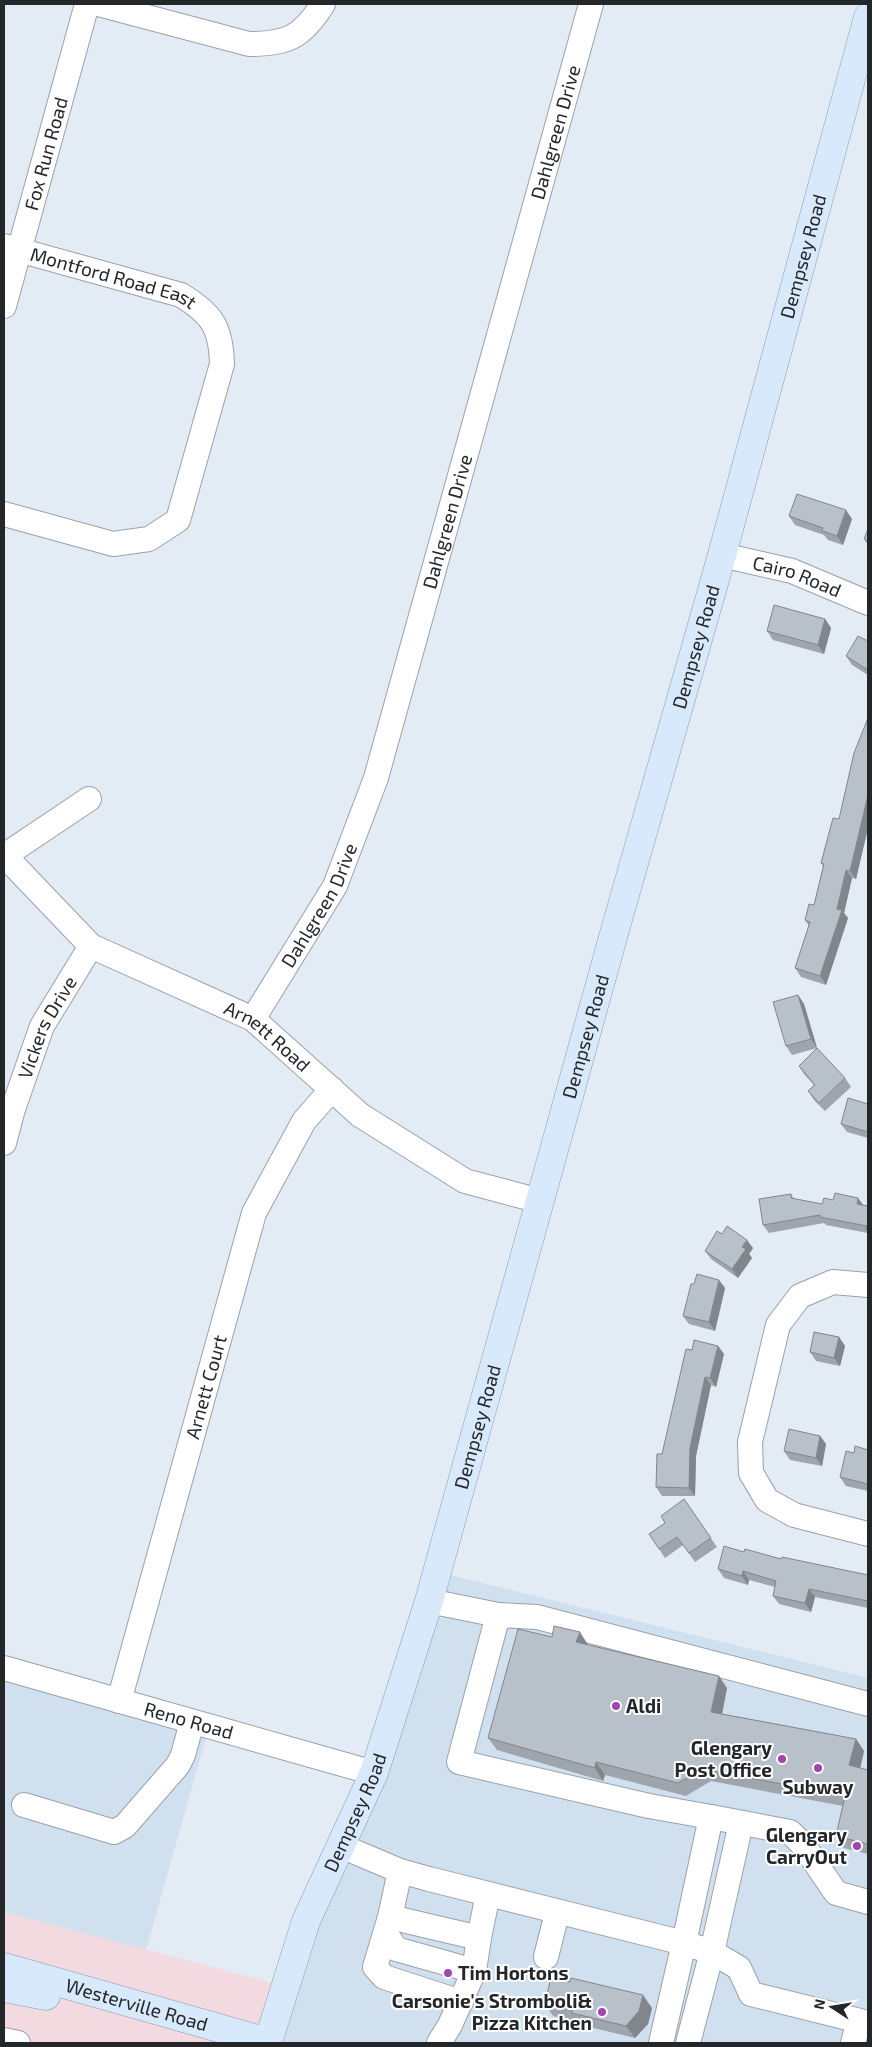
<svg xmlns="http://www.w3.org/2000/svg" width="872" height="2047" font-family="'Exo 2',sans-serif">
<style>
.built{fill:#d1e0ef}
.industrial{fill:#f3d9e0}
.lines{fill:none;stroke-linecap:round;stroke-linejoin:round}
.minor-casing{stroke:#99a1aa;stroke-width:26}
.major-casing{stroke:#879baf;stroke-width:29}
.minor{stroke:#fff;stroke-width:24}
.major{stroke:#d7e9fa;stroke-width:28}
.wall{fill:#9ea5ad}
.shaded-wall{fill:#81868d}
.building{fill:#b8c0c9;stroke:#81868d}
.poi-dot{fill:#a046b1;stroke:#fff;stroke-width:2}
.labels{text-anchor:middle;stroke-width:4;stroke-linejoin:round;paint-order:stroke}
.street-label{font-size:19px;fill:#24272a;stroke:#fff}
.poi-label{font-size:19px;font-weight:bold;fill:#24272a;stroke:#fff;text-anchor:end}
</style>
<rect width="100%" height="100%" fill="#e3ecf5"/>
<!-- built -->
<g class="built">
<path d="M438,1572l430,106v365h-590z"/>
<path d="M4,1669l205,58 -63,223 -142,-38z"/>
</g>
<!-- industrial -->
<path class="industrial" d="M4,1912l288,76 -14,55h-274z"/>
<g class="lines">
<!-- minor casing -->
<g class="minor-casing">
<g id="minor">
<path d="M98,4l151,40c39,0 53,-7 74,-40"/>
<path id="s1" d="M4,246l177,49c31,19 40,32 41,69l-44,156 -29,19 -36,5 -109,-30"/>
<path id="s2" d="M4,306l83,-302"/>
<path id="s3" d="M722,555l70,16 76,32"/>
<path id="s4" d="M4,855l87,91 162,73 107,96 105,66 75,20"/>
<path d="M4,856l85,-57"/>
<path id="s5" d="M253,1019l82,-133 41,-108 215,-774"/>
<path id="s6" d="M4,1143l9,-34 29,-83 49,-80"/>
<path d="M868,1285l-35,-3 -33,14 -22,29 -28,117 1,31 16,27 27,15 74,19"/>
<path d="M429,1601l69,14"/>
<path id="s7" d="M4,1668l370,105"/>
<path id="s8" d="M119,1701l135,-488 50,-92 28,-32"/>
<path d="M24,1805l90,27 11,-6 53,-61 5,-10 9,-33"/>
<path d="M711,1817l-62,-11 -190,-44 39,-147 39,2 331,87"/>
<path d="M341,1846l59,25 29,8 255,64 -23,100"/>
<path d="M400,1871l-10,46 89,21 -5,33 -24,54 -11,18"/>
<path d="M868,1902l-32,-9 -32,-47 -14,-14 -79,-15 -27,126 28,9 27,16 12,26 117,29"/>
<path d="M390,1917l-15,50 9,10 77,25"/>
<path d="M386,1934l10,15 78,22"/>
<path d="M479,1938l9,-44"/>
<path d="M546,1957l11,-44"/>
<path d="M4,2040l14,3"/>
<path d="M688,2043l24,-91 29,-129"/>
<path d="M853,2043l6,-22"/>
</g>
</g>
<!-- major casing -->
<g class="major-casing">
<g id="major">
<path id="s9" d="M4,1967l264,75"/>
<path d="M4,1988l42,8"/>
<path id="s10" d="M268,2042l38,-121 68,-148 55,-172 186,-671 107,-375 146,-538"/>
</g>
</g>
<!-- minor -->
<use href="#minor" class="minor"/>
<!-- major -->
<use href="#major" class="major"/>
</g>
<!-- wall -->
<g class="wall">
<path d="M789,516l63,3 -9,26 -15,-5 -4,-5 -29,-10z"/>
<path d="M868,529v16l-4,-6z"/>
<path d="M825,619l6,9 -7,26 -51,-14 -6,-9z"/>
<path d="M868,641v34l-16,-10 -6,-9z"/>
<path d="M868,718v110l-12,51 -4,-1 -8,35 4,5 -22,67 -25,-8 -6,-9 14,-42 -4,-6 9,-15 9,-39 -2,-3 18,-44z"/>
<path d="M798,995l6,9 13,44 -25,7 -6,-9z"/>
<path d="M799,1066l46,12 6,9 -26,24 -11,-11 -6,-9 6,-6 -10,-11z"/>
<path d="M868,1104v34l-21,-6 -6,-8z"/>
<path d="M791,1194l3,5 28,5 42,1 4,1v27l-42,-8 -2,-2 -55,10 -6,-8z"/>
<path d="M722,1234l31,14 -4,6 3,4 -14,20 -27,-19 -6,-8z"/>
<path d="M725,1288l-10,43 -26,-7 -6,-8z"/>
<path d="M839,1337l6,9 -5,20 -24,-5 -6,-9z"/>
<path d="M718,1346l6,8 -8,33 -5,-2 -15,71 -1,40h-33l-6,-9 6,-33 30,-104z"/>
<path d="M820,1436l6,8 -4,22 -32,-6 -6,-9z"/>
<path d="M868,1450v41l-22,-5 -6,-9 14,-24z"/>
<path d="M684,1499l33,48 -22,15 -12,-17 -18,13 -16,-24 16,-11z"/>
<path d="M744,1552l124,23v33l-53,-11 -4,15 -32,-8 -6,-8 2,-9 -26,-7 -1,5 -24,-7 -6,-9z"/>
<path d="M552,1637l36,8 139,43 -5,26 134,25 8,12 -4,17 8,2v84l-24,-6 -8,-12 7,-30 -132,-25 -25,15 -81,-21 -2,6 -106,-31 -9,-12z"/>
<path d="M545,2004l107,4 -4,16 -13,14 -54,-13 -2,-3 -26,-6z"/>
</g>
<!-- shaded-wall -->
<g class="shaded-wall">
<path d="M846,510l6,9 -9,26 -6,-9z"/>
<path d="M825,619l6,9 -7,26 -6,-9z"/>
<path d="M868,795v33l-12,51 -6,-8z"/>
<path d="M846,870l6,8 -8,35 4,5 -22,67 -6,-9z"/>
<path d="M798,995l6,9 13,44 -6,-9z"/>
<path d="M858,1198l6,8 -7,-2z"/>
<path d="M747,1240l6,8 -4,6 3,4 -14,20 -6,-9 10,-22z"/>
<path d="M719,1280l6,8 -10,43 -6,-9z"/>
<path d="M839,1337l6,9 -5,20 -6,-8z"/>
<path d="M718,1346l6,8 -8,33 -6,-9z"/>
<path d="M705,1377l6,8 -15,71 -1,40 -6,-8 1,-40z"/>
<path d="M820,1436l6,8 -4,22 -6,-8z"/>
<path d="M743,1571l6,9 -1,5 -6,-9z"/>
<path d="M809,1589l6,8 -4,15 -6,-9z"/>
<path d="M580,1632l8,13 -3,10 -9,-13z"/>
<path d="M719,1676l8,12 -7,36 -9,-12z"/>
<path d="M856,1739l8,12 -6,27 -9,-13z"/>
<path d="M596,1762l9,13 -2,6 -8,-13z"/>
<path d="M643,1995l9,13 -4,16 -13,14 -9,-12z"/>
</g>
<!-- building -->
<g class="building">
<path d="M797,494l49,16 -9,26 -15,-5 1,-3 -34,-12z"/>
<path d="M868,529v12l-4,-2z"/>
<path d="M774,605l51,14 -7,26 -51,-14z"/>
<path d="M858,636l10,5v29l-22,-14z"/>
<path d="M868,718v77l-18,76 -4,-1 -9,39 5,1 -22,66 -25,-8 15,-46 -5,-2 4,-16 5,1 10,-41 -3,-1 12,-45 6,1 15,-66z"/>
<path d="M798,995l13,44 -25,7 -13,-44z"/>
<path d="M817,1048l28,30 -26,25 -11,-12 7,-6 -16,-19z"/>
<path d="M848,1098l20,6v28l-27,-8z"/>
<path d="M835,1193l23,5 -1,6 11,2v25l-2,-1 1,-4 -47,-9v-2l-57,10 -4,-26 32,-5v4l31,6 2,-6 9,2z"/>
<path d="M727,1226l20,14 -5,7 4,2 -14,20 -27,-18 12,-20 5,3z"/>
<path d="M697,1274l22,6 -10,42 -26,-6 8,-32h3z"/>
<path d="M814,1332l25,5 -5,21 -24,-6z"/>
<path d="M694,1340l24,6 -8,32 -5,-1 -15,71 -1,40 -33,-1 1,-33h5l24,-105 6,1z"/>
<path d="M789,1429l31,7 -4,22 -32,-7z"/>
<path d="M855,1446l13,4v34l-28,-7 6,-26 8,2z"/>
<path d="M684,1499l27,39 -22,15 -12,-16 -18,12 -10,-15 16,-11 -4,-7z"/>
<path d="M724,1546l20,6 1,-3 36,10 1,-2 86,18v26l-59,-12 -4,14 -32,-7 3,-15 -33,-10 -1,5 -24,-7z"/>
<path d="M554,1626l26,6 -4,10 143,34 -8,36 145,27 -7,26 19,5v74l-32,-8 9,-40 -143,-27 -24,14 -82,-21 -1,6 -107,-30 30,-109 34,8z"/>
<path d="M551,1977l19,5 1,-4 72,17 -4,16 -13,15 -54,-13v-3l-27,-6z"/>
</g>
<!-- markers -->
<g class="poi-dot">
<circle cx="616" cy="1706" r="5"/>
<circle cx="782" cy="1759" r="5"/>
<circle cx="818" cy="1768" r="5"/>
<circle cx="857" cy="1846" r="5"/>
<circle cx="448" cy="1973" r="5"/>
<circle cx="602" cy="2012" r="5"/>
</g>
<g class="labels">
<!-- street labels -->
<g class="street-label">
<text dy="7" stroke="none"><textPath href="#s5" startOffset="942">Dahlgreen Drive</textPath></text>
<text dy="7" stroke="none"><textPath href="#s2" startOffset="158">Fox Run Road</textPath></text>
<text dy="7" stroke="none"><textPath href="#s10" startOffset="1866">Dempsey Road</textPath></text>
<text dy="7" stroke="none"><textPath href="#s1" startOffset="114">Montford Road East</textPath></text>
<text dy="7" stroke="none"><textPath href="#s5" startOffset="538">Dahlgreen Drive</textPath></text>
<text dy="7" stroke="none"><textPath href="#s3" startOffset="78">Cairo Road</textPath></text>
<text dy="7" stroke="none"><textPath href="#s10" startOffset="1461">Dempsey Road</textPath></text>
<text dy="7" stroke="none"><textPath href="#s5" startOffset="132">Dahlgreen Drive</textPath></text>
<text dy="7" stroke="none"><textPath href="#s6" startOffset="124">Vickers Drive</textPath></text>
<text dy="7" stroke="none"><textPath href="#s10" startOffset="1056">Dempsey Road</textPath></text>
<text dy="7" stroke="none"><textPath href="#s4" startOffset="325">Arnett Road</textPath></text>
<text dy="7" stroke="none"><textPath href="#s8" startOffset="326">Arnett Court</textPath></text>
<text dy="7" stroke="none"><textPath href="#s10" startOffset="651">Dempsey Road</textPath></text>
<text dy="7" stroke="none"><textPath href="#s7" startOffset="192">Reno Road</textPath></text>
<text dy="7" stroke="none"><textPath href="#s10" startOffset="246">Dempsey Road</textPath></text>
<text dy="7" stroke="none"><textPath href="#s9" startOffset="138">Westerville Road</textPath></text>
</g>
<!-- poi labels -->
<g class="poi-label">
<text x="626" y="1713" text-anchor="start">Aldi</text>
<text x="772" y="1755">Glengary<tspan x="772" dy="22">Post Office</tspan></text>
<text x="818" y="1794" text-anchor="middle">Subway</text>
<text x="847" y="1842">Glengary<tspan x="847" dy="22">CarryOut</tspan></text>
<text x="458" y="1980" text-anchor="start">Tim Hortons</text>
<text x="592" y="2008">Carsonie's Stromboli&amp;<tspan x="592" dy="22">Pizza Kitchen</tspan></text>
</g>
</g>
<!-- border -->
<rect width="872" height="2047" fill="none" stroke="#24272a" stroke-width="10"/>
<!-- north arrow -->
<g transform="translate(832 2007) rotate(282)" stroke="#ffffff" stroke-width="4" paint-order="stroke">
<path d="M0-4L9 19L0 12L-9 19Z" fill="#24272a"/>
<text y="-8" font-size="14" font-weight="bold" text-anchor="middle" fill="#24272a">N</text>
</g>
</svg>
